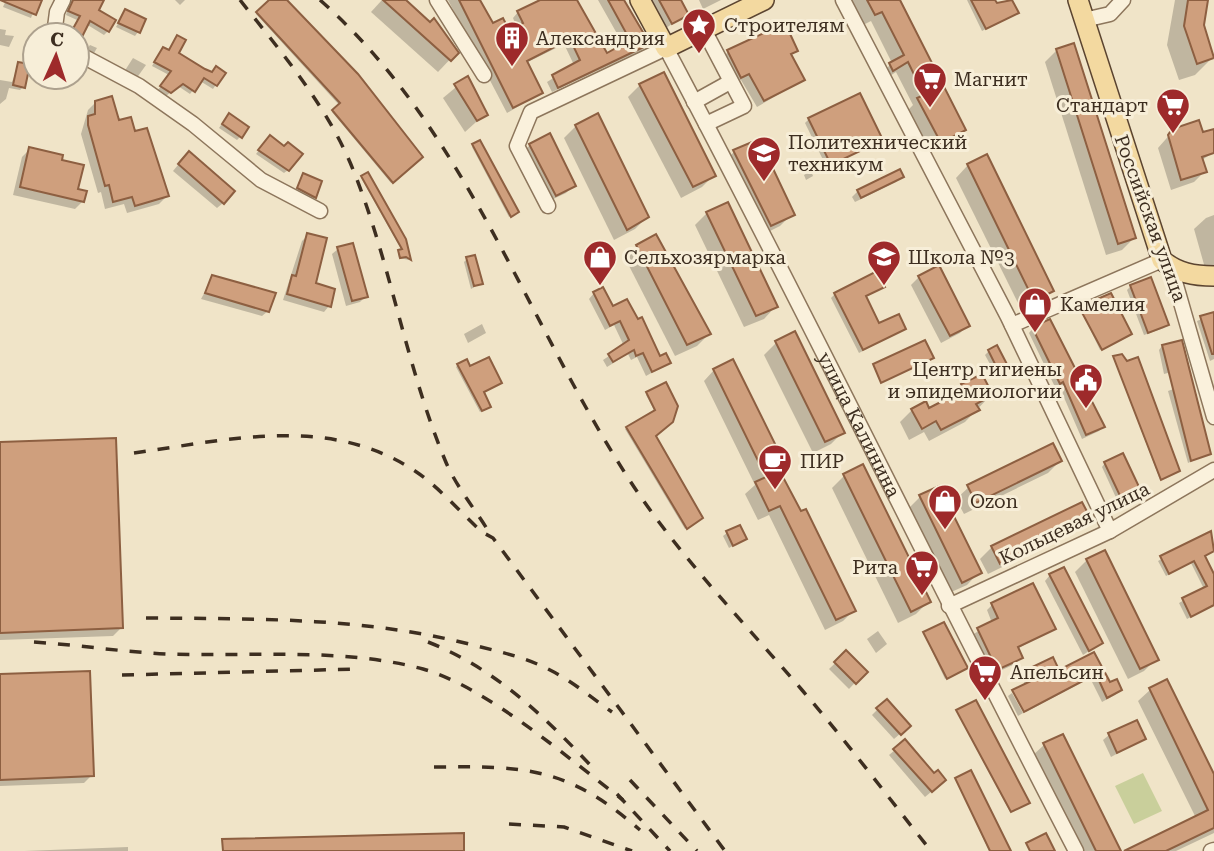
<svg xmlns="http://www.w3.org/2000/svg" width="1214" height="851" font-family="'Roboto Serif',serif">
<style>
.green{fill:#c9cf9b}
.shadow{fill:#0003}
.building{fill:#cf9f7d;stroke:#8d5f41;stroke-width:2}
.lines{fill:none;stroke-linecap:round;stroke-linejoin:round}
.minor-casing{stroke:#8d765c;stroke-width:17}
.major-casing{stroke:#5b4430;stroke-width:22}
.minor{stroke:#faf1dc;stroke-width:14}
.major{stroke:#f3d9a0;stroke-width:19}
.rail{stroke:#3d2e20;stroke-width:3.5;stroke-dasharray:12 12;stroke-linecap:butt}
.labels{text-anchor:middle;stroke-width:6;stroke-linejoin:round;paint-order:stroke}
.poi-label{font-size:19px;fill:#3d2e20;stroke:#f7eed8;text-anchor:start}
.street-label{font-size:19px;fill:#3d2e20;stroke:#f7eed8}
</style>
<rect width="100%" height="100%" fill="#f0e4c8"/>
<!-- green -->
<path class="green" d="M1143,773l19,38 -28,13 -19,-38z"/>
<!-- shadow -->
<g class="shadow">
<path d="M6,0h32l-7,18 -28,-11z"/>
<path d="M71,0h29l-3,11 17,10 -6,10 -4,4 -18,-11 -9,16v-5h-7l7,-15 -11,-5z"/>
<path d="M175,0h10l-5,5z"/>
<path d="M270,0h13l137,156 -29,27 -59,-71 8,-6 -84,-92z"/>
<path d="M382,0h22l52,53 -18,19 -67,-60z"/>
<path d="M448,0h31l13,26 16,6 9,-4 -4,-10 5,-6 26,-12h32l30,55 18,-9 -26,-46h24l26,44 -6,6 -90,42 -5,-10 27,-17 -10,-21 -38,19 15,30 -34,20z"/>
<path d="M651,0h28l8,14 -21,14z"/>
<path d="M699,0h22l-18,9z"/>
<path d="M850,0h48l66,130 -11,11 -24,12 -22,-42 6,-6 -17,-33 -14,9 -3,-5 13,-13 -21,-42 -8,4z"/>
<path d="M967,0h26l3,5 14,-5 7,13 -35,18z"/>
<path d="M1175,0h31l-4,25 11,32 -18,18 -16,5 -12,-35z"/>
<path d="M125,11l13,21 -3,4 -19,-9z"/>
<path d="M784,26l12,25 -6,5 13,24 -46,27 -16,-27 -7,4 -13,-25 7,-7z"/>
<path d="M0,29l6,1 -1,5 9,1 -5,11 -9,-2z"/>
<path d="M90,45l7,3 -3,5 -7,-4z"/>
<path d="M1057,50l77,188 -12,12 -16,5 -61,-193z"/>
<path d="M160,52l52,22 12,-1 -11,16 -13,-8 -10,13 -12,-8 -12,10 -8,-6 11,-15 -17,-9z"/>
<path d="M133,58l13,7 -10,14 -12,-7z"/>
<path d="M19,64l4,23 -3,3 -11,-2 -3,11 -6,5v-24l12,2z"/>
<path d="M467,78l18,36 -20,18 -22,-34z"/>
<path d="M640,85l74,90 -12,12 -21,11 -53,-101z"/>
<path d="M96,102l38,31 33,63 -8,8 -32,9 -3,-9 -19,5 -4,-17 -3,1 -17,-59 7,-24z"/>
<path d="M226,118l14,19 -3,3 -18,-12z"/>
<path d="M809,119l72,21 -54,28 -22,-45z"/>
<path d="M576,126l71,91 -12,12 -21,11 -50,-102z"/>
<path d="M1173,131l29,3 12,-3v21l-12,8 3,11 -11,11 -23,8 -13,-42z"/>
<path d="M266,141l22,29 -4,3 -28,-19z"/>
<path d="M479,142l38,70 -8,5 -37,-70z"/>
<path d="M530,145l44,40 -8,8 -19,9 -25,-49z"/>
<path d="M30,149l30,12 23,40 -8,8 -62,-14 9,-38z"/>
<path d="M734,152l58,62 -12,12 -22,11 -36,-73z"/>
<path d="M183,159l40,44 -6,5 -44,-37z"/>
<path d="M968,165l84,125 -12,12 -18,9 -66,-133z"/>
<path d="M811,171l2,5 -7,4 -2,-5z"/>
<path d="M368,174l37,66 4,20 -10,-2 -1,-5 4,-2 -41,-73z"/>
<path d="M303,175l11,22 -3,3 -16,-8z"/>
<path d="M902,177l-6,5 -41,20 -3,-5 6,-6z"/>
<path d="M707,213l69,93 -12,13 -20,8 -49,-102z"/>
<path d="M1214,215v50l-9,3 -11,-39 12,-11z"/>
<path d="M308,235l6,49 15,22 -5,6 -41,-12 19,-59z"/>
<path d="M637,246l72,88 -12,12 -22,10 -50,-98z"/>
<path d="M338,249l28,47 -6,6 -14,4 -14,-52z"/>
<path d="M467,259l14,24 -10,6 -7,-27z"/>
<path d="M213,277l55,34 -6,5 -61,-17z"/>
<path d="M919,277l49,48 -8,8 -19,10 -30,-58z"/>
<path d="M883,286l-19,11 14,29 26,3 -45,24 -28,-55 4,-4z"/>
<path d="M1131,286l36,38 -3,4 -20,7 -17,-45z"/>
<path d="M594,293l66,65 9,5 -23,13 -9,-19 -6,3 -3,-6 -21,13 -4,-7 21,-14 -10,-21 -9,5 -16,-31z"/>
<path d="M1080,308l49,27 -29,15z"/>
<path d="M1214,314v45l-4,2 -13,-40z"/>
<path d="M482,324l4,9 -18,10 -4,-9z"/>
<path d="M1033,328l70,98 -4,5 -17,8 -23,-53 -4,1 -26,-54z"/>
<path d="M776,343l67,89 -12,12 -18,9 -49,-98z"/>
<path d="M1162,346l21,23 -19,5 -5,-24z"/>
<path d="M989,351l19,18 -11,8 -12,-22z"/>
<path d="M1114,357l63,115 -17,8z"/>
<path d="M458,365l11,3 18,40 -7,4 -24,-45z"/>
<path d="M714,370l67,90 -6,6 79,144 -11,11 -18,9 -56,-115 -11,5 -13,-26 10,-9 -51,-104z"/>
<path d="M1190,383l19,70 -21,10 -20,-72z"/>
<path d="M665,385l-11,51 46,82 -15,11 -60,-100 30,-17 -9,-17z"/>
<path d="M962,386l29,9 -26,27 -36,19 -5,-9 -15,8 -9,-18 12,-12h16l22,-12z"/>
<path d="M0,444l121,184 -8,8 -113,4z"/>
<path d="M1060,461l-12,12 -84,41 -8,-15 13,-12z"/>
<path d="M1105,463l33,28 -20,11 -16,-35z"/>
<path d="M844,476l84,126 -12,12 -18,9 -66,-135z"/>
<path d="M938,488l41,84 -12,13 -18,8 -41,-84 12,-12z"/>
<path d="M1089,519l-13,12 -88,43 -8,-15 12,-12z"/>
<path d="M727,533l18,6 -16,9 -6,-12z"/>
<path d="M1211,533l3,18 -10,6 10,20v28l-27,14 -8,-16 25,-14 -13,-26 -25,13 -8,-15z"/>
<path d="M1087,560l69,99 -12,12 -16,8 -53,-107z"/>
<path d="M1050,575l51,68 -18,12 -38,-74z"/>
<path d="M992,605l62,23 -37,21 4,9 -6,6 -24,11 -19,-40 20,-12 -5,-13z"/>
<path d="M878,631l9,13 -11,9 -9,-14z"/>
<path d="M924,634l40,35 -19,10z"/>
<path d="M846,653l19,19 -16,17 -20,-20z"/>
<path d="M1094,655l15,30 11,5 -5,5 -13,7 -12,-24 -64,34 -11,-21 11,-5 -5,-9 6,-5 25,-13 7,13z"/>
<path d="M0,676l92,99 -8,8 -84,3z"/>
<path d="M1166,681l48,97v55l-38,18h-48l68,-33 -58,-117 12,-11z"/>
<path d="M1012,693l11,20 -5,3 -10,-20z"/>
<path d="M886,701l23,25 -15,13 -22,-24z"/>
<path d="M957,712l70,91 -17,9z"/>
<path d="M1109,735l35,4 -33,18 -8,-17z"/>
<path d="M1062,736l57,115h-40l-47,-95 12,-11z"/>
<path d="M895,750l43,36 -13,11 -36,-42z"/>
<path d="M956,779l52,72h-19z"/>
<path d="M128,847v4h-104z"/>
</g>
<!-- building -->
<g class="building">
<path d="M0,0h42l-6,15z"/>
<path d="M73,0h31l-5,10 17,10 -7,12 -19,-11 -9,18 -11,-5 10,-18 -12,-5z"/>
<path d="M269,0h18l71,74 65,83 -30,26 -61,-73 8,-7 -84,-91z"/>
<path d="M383,0h23l24,22 4,-4 25,35 -8,8z"/>
<path d="M459,0h21l13,23 10,-5 6,12 14,-7 -6,-12 23,-11h37l30,53 23,-13 -22,-40h16l26,44 -92,44 -6,-13 28,-15 -10,-21 -43,22 16,32 -30,15z"/>
<path d="M659,0h22l8,15 -17,9z"/>
<path d="M867,0h33l66,130 -25,13 -24,-45 7,-3 -16,-33 -15,9 -4,-8 15,-8 -22,-43 -7,3z"/>
<path d="M971,0h24l2,3 15,-3 7,13 -33,16z"/>
<path d="M1188,0h20l-4,25 10,33 -17,6 -13,-38z"/>
<path d="M125,9l21,10 -6,14 -22,-10z"/>
<path d="M785,23l13,28 -7,3 14,26 -41,21 -15,-27 -8,4 -14,-28z"/>
<path d="M177,35l9,5 -7,13 26,16 7,3 4,-6 10,7 -9,13 -13,-8 -9,14 -12,-8 -12,9 -11,-7 11,-15 -17,-9 9,-15 6,3z"/>
<path d="M1074,43l62,195 -18,6 -62,-195z"/>
<path d="M18,62l12,2 -5,24 -12,-3z"/>
<path d="M664,72l52,104 -23,11 -54,-103z"/>
<path d="M468,76l20,39 -11,6 -23,-37z"/>
<path d="M860,93l23,47 -52,25 -23,-47z"/>
<path d="M112,96l7,24 12,-3 4,14 12,-3 22,68 -34,10 -3,-9 -19,5 -4,-17 -4,1 -17,-61v-9l7,-2v-13z"/>
<path d="M229,113l20,14 -7,11 -20,-14z"/>
<path d="M598,113l51,104 -22,13 -52,-105z"/>
<path d="M1199,120l4,12 11,-3v24l-12,4 5,15 -26,8 -13,-45 4,-6z"/>
<path d="M550,133l26,53 -20,10 -27,-52z"/>
<path d="M270,135l14,11 4,-4 15,12 -14,17 -31,-21z"/>
<path d="M759,139l36,76 -24,11 -38,-76z"/>
<path d="M480,140l39,72 -8,5 -39,-73z"/>
<path d="M29,147l34,8 -1,5 22,5 -6,24 9,2 -3,11 -64,-15z"/>
<path d="M189,151l46,40 -11,13 -46,-40z"/>
<path d="M987,154l67,137 -20,10 -67,-137z"/>
<path d="M900,169l4,8 -43,21 -4,-8z"/>
<path d="M368,172l38,67 5,21 -5,-3 -6,1 -2,-8 4,-1 -41,-73z"/>
<path d="M303,173l19,8 -6,17 -19,-10z"/>
<path d="M728,202l50,105 -22,9 -50,-104z"/>
<path d="M307,233l20,5 -11,45 19,6 -4,18 -44,-13 5,-19 4,1z"/>
<path d="M656,234l55,100 -24,11 -51,-100z"/>
<path d="M353,243l15,54 -16,4 -15,-54z"/>
<path d="M475,255l8,29 -9,2 -8,-29z"/>
<path d="M939,265l31,61 -20,10 -32,-60z"/>
<path d="M877,271l8,16 -19,9 13,27 20,-9 7,15 -43,21 -29,-57z"/>
<path d="M212,275l64,18 -7,19 -64,-19z"/>
<path d="M1151,277l18,48 -21,8 -18,-48z"/>
<path d="M603,287l10,19 14,-7 11,20 4,-2 18,39 6,-3 5,10 -19,9 -9,-19 -7,3 -2,-6 -21,12 -5,-8 21,-14 -9,-19 -10,5 -17,-34z"/>
<path d="M1111,293l21,41 -30,16 -23,-43z"/>
<path d="M1214,312v42h-2l-12,-38z"/>
<path d="M1050,319l55,108 -19,8 -23,-53 -3,2 -28,-57z"/>
<path d="M795,331l50,102 -20,9 -50,-101z"/>
<path d="M925,340l9,18 -53,25 -8,-19z"/>
<path d="M1182,340l29,114 -20,7 -29,-116z"/>
<path d="M997,345l13,25 -10,4 -12,-24z"/>
<path d="M1122,354l5,7 11,-4 42,114 -19,9 -48,-124z"/>
<path d="M489,357l13,26 -18,9 7,15 -9,4 -25,-47 10,-5 3,7z"/>
<path d="M733,359l50,101 -7,4 25,47 5,-2 50,102 -20,9 -56,-114 -11,5 -14,-29 11,-5 -53,-108z"/>
<path d="M982,374l11,21 -17,9 4,6 -39,20 -5,-9 -14,8 -11,-20 15,-8 3,7 35,-18 -3,-6z"/>
<path d="M666,382l12,24 -5,16 -17,14 47,82 -16,11 -61,-102 29,-17 -9,-18z"/>
<path d="M116,438l7,190 -123,5v-191z"/>
<path d="M1053,443l9,18 -86,42 -9,-18z"/>
<path d="M1123,453l18,38 -19,9 -18,-38z"/>
<path d="M863,464l68,138 -20,10 -68,-138z"/>
<path d="M939,486l43,87 -20,10 -43,-88z"/>
<path d="M1082,502l9,17 -91,45 -9,-18z"/>
<path d="M740,525l7,14 -14,7 -7,-15z"/>
<path d="M1211,531l3,20 -9,5 9,18v31l-23,12 -9,-19 25,-12 -13,-25 -25,13 -9,-18z"/>
<path d="M1105,550l54,110 -19,9 -54,-110z"/>
<path d="M1064,567l39,76 -14,8 -40,-77z"/>
<path d="M1033,583l23,46 -38,18 5,11 -26,12 -20,-42 21,-10 -7,-15z"/>
<path d="M944,622l24,46 -21,11 -24,-47z"/>
<path d="M846,650l22,22 -12,12 -22,-22z"/>
<path d="M1094,652l16,30 7,-3 5,11 -15,8 -11,-24 -72,38 -12,-22 19,-9 -5,-11 27,-13 6,13z"/>
<path d="M90,671l4,105 -94,4v-106z"/>
<path d="M1167,679l47,95v54l-48,23h-42l84,-41 -59,-122z"/>
<path d="M887,699l24,27 -10,9 -25,-27z"/>
<path d="M976,700l54,103 -19,9 -55,-102z"/>
<path d="M1137,720l9,19 -29,14 -9,-20z"/>
<path d="M1063,734l58,117h-25l-53,-108z"/>
<path d="M905,739l29,34 4,-3 8,10 -14,12 -39,-43z"/>
<path d="M971,770l40,81h-21l-35,-73z"/>
<path d="M464,833v18h-241l-1,-12z"/>
<path d="M1046,833l9,18h-25l-4,-8z"/>
</g>
<g class="lines">
<!-- minor casing -->
<g class="minor-casing">
<g id="minor">
<path d="M437,0l47,75"/>
<path d="M843,0l165,317 102,214"/>
<path d="M1084,20l26,-6 13,-14"/>
<path d="M703,28l41,78 -38,18"/>
<path d="M54,35l3,-23 6,-12"/>
<path d="M77,53l62,33 54,38 68,56 59,31"/>
<path d="M694,102l36,-20"/>
<path id="s1" d="M548,206l-31,-60 14,-34 135,-64c141,265 271,536 410,803"/>
<path d="M1171,268l43,149"/>
<path d="M1012,325l150,-65"/>
<path d="M949,606l161,-75 104,-61"/>
<path d="M1211,851l3,-1"/>
</g>
</g>
<!-- major casing -->
<g class="major-casing">
<g id="major">
<path d="M640,0l26,48 98,-48"/>
<path d="M1078,0l84,260c15,13 32,16 52,16"/>
</g>
</g>
<!-- minor -->
<use href="#minor" class="minor"/>
<!-- major -->
<use href="#major" class="major"/>
<!-- rail -->
<g class="rail">
<path d="M240,0c42,53 89,108 114,172 37,93 52,194 91,288 10,25 30,49 44,72"/>
<path d="M320,0c144,127 204,315 305,473 50,79 116,146 177,217 45,52 86,107 129,161"/>
<path d="M134,453c94,-13 195,-39 281,18 24,16 45,41 67,61l11,6 232,313"/>
<path d="M146,618c110,1 215,-1 323,26 28,7 56,13 81,26 22,11 42,28 62,42"/>
<path d="M34,642c45,3 89,10 133,12 84,3 174,-7 256,15 64,18 146,90 200,131"/>
<path d="M428,642c68,27 116,74 165,126"/>
<path d="M122,675l238,-6"/>
<path d="M434,767c92,-1 134,0 206,63"/>
<path d="M630,780l67,71"/>
<path d="M617,794l53,57"/>
<path d="M509,824l55,3 68,24"/>
</g>
</g>
<!-- icons -->
<defs>
<g id="sight-pin" transform="scale(1.75)"><path d="M0 17L-7.5 6A9.5 9.5 0 1 1 7.5 6Z" fill="#9e2a2b" stroke="#f7eed8"/><path d="M0-6L1.8-2.2L6-1.7L2.9 1.2L3.7 5.4L0 3.3L-3.7 5.4L-2.9 1.2L-6-1.7L-1.8-2.2Z" fill="#fff"/></g>
<g id="building-pin" transform="scale(1.75)"><path d="M0 17L-7.5 6A9.5 9.5 0 1 1 7.5 6Z" fill="#9e2a2b" stroke="#f7eed8"/><path d="M-4-6H4V6H1V3H-1V6H-4ZM-2.5-4.3h1.7v1.8h-1.7ZM.8-4.3h1.7v1.8H.8ZM-2.5-1h1.7V.8h-1.7ZM.8-1h1.7V.8H.8Z" fill="#fff"/></g>
<g id="supermarket-pin" transform="scale(1.75)"><path d="M0 17L-7.5 6A9.5 9.5 0 1 1 7.5 6Z" fill="#9e2a2b" stroke="#f7eed8"/><path d="M-6-5.5h2.5l.6 2H6L4.5 2H-2.5L-4.4-4H-6ZM-1.5 3.2a1.3 1.3 0 1 0 .1 0ZM3 3.2a1.3 1.3 0 1 0 .1 0Z" fill="#fff"/></g>
<g id="university-pin" transform="scale(1.75)"><path d="M0 17L-7.5 6A9.5 9.5 0 1 1 7.5 6Z" fill="#9e2a2b" stroke="#f7eed8"/><path d="M0-5L7-2L0 1L-7-2ZM-4 1L0 2.5L4 1V4Q0 6-4 4Z" fill="#fff"/></g>
<g id="shop-pin" transform="scale(1.75)"><path d="M0 17L-7.5 6A9.5 9.5 0 1 1 7.5 6Z" fill="#9e2a2b" stroke="#f7eed8"/><path d="M-5-2.5h2.3a2.7 3.5 0 0 1 5.4 0H5L5.5 6h-11ZM-1.5-2.5h3a1.5 2.3 0 0 0-3 0Z" fill="#fff"/></g>
<g id="school-pin" transform="scale(1.75)"><path d="M0 17L-7.5 6A9.5 9.5 0 1 1 7.5 6Z" fill="#9e2a2b" stroke="#f7eed8"/><path d="M0-5L7-2L0 1L-7-2ZM-4 1L0 2.5L4 1V4Q0 6-4 4Z" fill="#fff"/></g>
<g id="civic-pin" transform="scale(1.75)"><path d="M0 17L-7.5 6A9.5 9.5 0 1 1 7.5 6Z" fill="#9e2a2b" stroke="#f7eed8"/><path d="M-.6-6.5H3V-4.5H.6V-3L4-1V1h2V6H-6V1h2V-1L-.6-3ZM-1.2 2.5V6h2.4V2.5Z" fill="#fff"/></g>
<g id="cafe-pin" transform="scale(1.75)"><path d="M0 17L-7.5 6A9.5 9.5 0 1 1 7.5 6Z" fill="#9e2a2b" stroke="#f7eed8"/><path d="M-5.5-4.5H6V0H3Q3 3.5 0 3.5H-2.5Q-5.5 3.5-5.5 0ZM3-3.2v2h1.7v-2ZM-6 4.5H4V6H-6Z" fill="#fff"/></g>
</defs>
<g fill-rule="evenodd">
<use href="#sight-pin" x="699" y="25"/>
<use href="#building-pin" x="512" y="38"/>
<use href="#supermarket-pin" x="930" y="79"/>
<use href="#supermarket-pin" x="1173" y="105"/>
<use href="#university-pin" x="764" y="153"/>
<use href="#shop-pin" x="600" y="257"/>
<use href="#school-pin" x="884" y="257"/>
<use href="#shop-pin" x="1035" y="304"/>
<use href="#civic-pin" x="1086" y="380"/>
<use href="#cafe-pin" x="775" y="461"/>
<use href="#shop-pin" x="945" y="501"/>
<use href="#supermarket-pin" x="922" y="567"/>
<use href="#supermarket-pin" x="985" y="672"/>
</g>
<g class="labels">
<!-- poi labels -->
<g class="poi-label">
<text x="724" y="32">Строителям</text>
<text x="536" y="45">Александрия</text>
<text x="954" y="86">Магнит</text>
<text x="1148" y="112" text-anchor="end">Стандарт</text>
<text x="788" y="149">Политехнический<tspan x="788" dy="22">техникум</tspan></text>
<text x="624" y="264">Сельхозярмарка</text>
<text x="908" y="264">Школа №3</text>
<text x="1060" y="311">Камелия</text>
<text x="1062" y="376" text-anchor="end">Центр гигиены<tspan x="1062" dy="22">и эпидемиологии</tspan></text>
<text x="800" y="468">ПИР</text>
<text x="970" y="508">Ozon</text>
<text x="898" y="574" text-anchor="end">Рита</text>
<text x="1010" y="679">Апельсин</text>
</g>
<!-- street labels -->
<g class="street-label">
<text transform="translate(1151 218) rotate(70)" y="7">Российская улица</text>
<text dy="7" stroke="none"><textPath href="#s1" startOffset="677">улица Калинина</textPath></text>
<text transform="translate(1074 523) rotate(-26)" y="7">Кольцевая улица</text>
</g>
</g>
<!-- north arrow -->
<g transform="translate(56 56) rotate(3)"><circle r="33" fill="#f7eed8" stroke="#ada18e" stroke-width="2"/>
<path d="M0-5L12 26L0 18L-12 26Z" fill="#9e2a2b"/>
<text y="-10" font-size="19" font-weight="bold" text-anchor="middle" fill="#3d2e20">С</text>
</g>
</svg>
